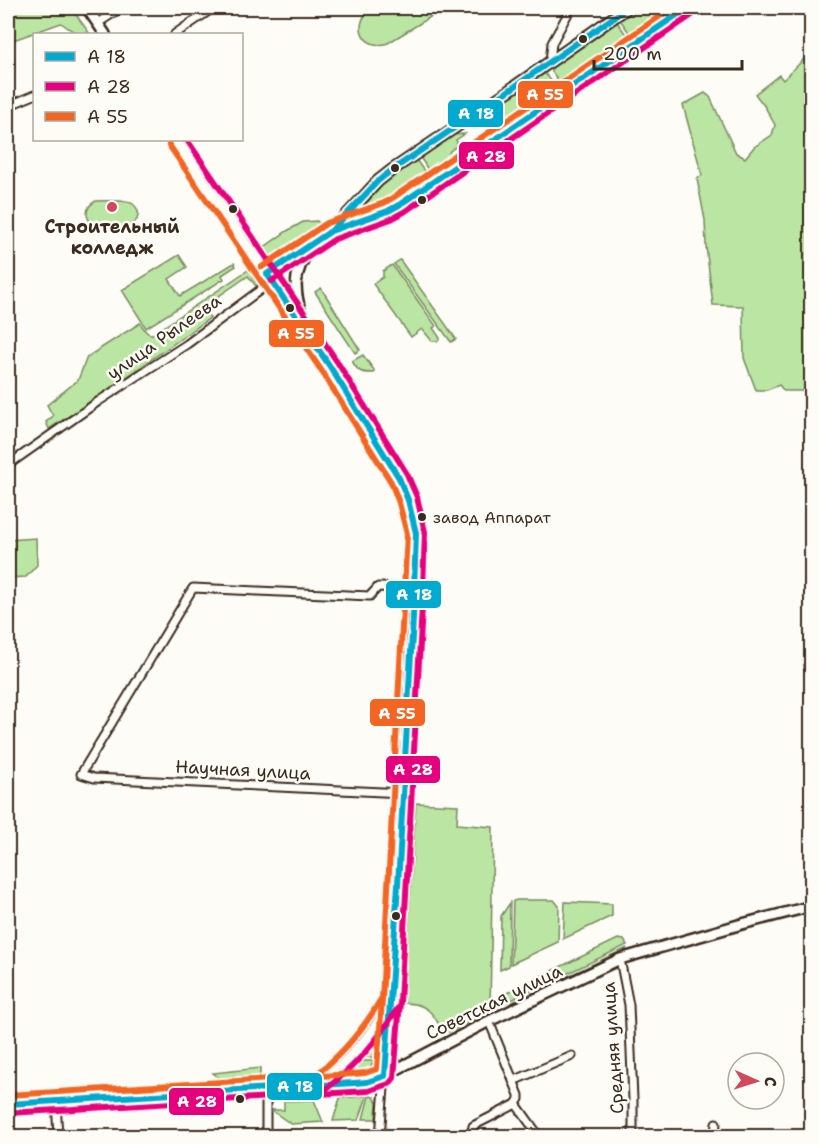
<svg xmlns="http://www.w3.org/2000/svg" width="819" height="1144" font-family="'Shantell Sans',sans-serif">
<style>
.green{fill:#bae5a2;stroke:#7a8860;stroke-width:1.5}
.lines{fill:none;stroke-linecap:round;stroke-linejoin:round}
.minor-casing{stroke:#3b2a1e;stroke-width:11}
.major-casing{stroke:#3b2a1e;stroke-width:14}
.minor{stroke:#fdfcf7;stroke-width:7}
.major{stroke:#fdfcf7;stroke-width:9}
.bus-1-casing{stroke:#fdfcf7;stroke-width:10}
.bus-2-casing{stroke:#fdfcf7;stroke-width:10}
.bus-3-casing{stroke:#fdfcf7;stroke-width:10}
.bus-1{stroke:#00a9ce;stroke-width:6}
.bus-2{stroke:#e5007d;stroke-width:6}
.bus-3{stroke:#f26522;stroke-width:6}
.bus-dot{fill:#3b2a1e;stroke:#fdfcf7;stroke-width:2}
.poi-dot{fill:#d1495b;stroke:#fdfcf7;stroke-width:2}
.labels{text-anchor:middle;stroke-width:5;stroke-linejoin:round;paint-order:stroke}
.bus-label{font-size:16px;fill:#3b2a1e;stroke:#fdfcf7;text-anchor:start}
.poi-label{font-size:18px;font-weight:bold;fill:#3b2a1e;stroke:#fdfcf7}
.street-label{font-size:18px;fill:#3b2a1e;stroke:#fdfcf7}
.line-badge{stroke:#fdfcf7;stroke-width:2}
.badge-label{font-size:16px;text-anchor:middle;font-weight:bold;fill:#fff}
</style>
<rect width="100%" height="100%" fill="#fdfcf7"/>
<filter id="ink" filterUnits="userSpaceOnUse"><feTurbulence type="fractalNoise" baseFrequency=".0167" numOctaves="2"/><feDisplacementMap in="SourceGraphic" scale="12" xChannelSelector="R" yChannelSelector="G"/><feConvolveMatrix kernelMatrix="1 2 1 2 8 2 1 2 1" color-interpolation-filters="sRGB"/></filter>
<g filter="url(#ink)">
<!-- green -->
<g class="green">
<path d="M8,8h63l19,26h-13l-16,-11 -53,19z"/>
<path d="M373,8h72l-57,35c-25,9 -38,-21 -15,-35z"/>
<path d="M632,8h45l-44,30 -15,-21z"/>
<path d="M615,19l15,21 -64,44 -6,-1 -8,-11 -2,-7z"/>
<path d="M810,53l2,4 -1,334h-27l-5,-6 -12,5h-11l-12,-32 -1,-52 -30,-1 -7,-59 -1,-26 -8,-41 5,-4 -19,-70 22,-12 5,4 26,56 9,5 9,-11 18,-12 3,-10 -10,-18 -10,-13 24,-19 4,5z"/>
<path d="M543,72c6,5 14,14 9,22l-44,28 -3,1 1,-4 -7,-11 -8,5 1,-6z"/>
<path d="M465,134l-9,6 2,5 -8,6 -9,19 -9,6 -14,-22 32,-19z"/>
<path d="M414,157l15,21 -37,25 -54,22 43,-44z"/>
<path d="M96,201c9,0 31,-2 37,3 4,3 6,8 5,12 -2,16 -31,10 -42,10 -12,-6 -12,-19 0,-25z"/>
<path d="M317,221l5,6 -48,34c-8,-1 -10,-3 -15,-10l28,-20 16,-9z"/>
<path d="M179,255l8,12 -18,12 11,17 54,-33 2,3 -14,9 2,4 -78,49 -24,-38z"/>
<path d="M400,260l56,79 -5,3 -57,-78z"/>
<path d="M392,265l44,61 -3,2 7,10 -2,3h-6l-10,-12 -11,8 -38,-53 10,-7v-6z"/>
<path d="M248,270l10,15 -2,1 -8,-10 -45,31 7,11 -119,84 -42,27 -3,-7 7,-6 -6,-11 31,-25 9,-23 53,-34c4,5 6,12 13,11z"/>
<path d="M321,288l39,62 -5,3 -40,-61z"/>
<path d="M363,355l11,15v3c-13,0 -15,0 -22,-12z"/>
<path d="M36,538l1,27 -11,12 -18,1v-38z"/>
<path d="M416,803l42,2 -1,19 36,3 -3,186 -41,19 -8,-3c-8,-18 -17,-26 -37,-26z"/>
<path d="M407,886l-10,168h-4l12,-166z"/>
<path d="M517,900h37l5,6 -1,36 -47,22 2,-63z"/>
<path d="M565,902l47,2v12l-49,23z"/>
<path d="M510,903l-1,63 -9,4 1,-54z"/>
<path d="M618,939l6,1 3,5 -120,57v-9l7,-4z"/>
<path d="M627,948l-3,4 -110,52h-5z"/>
<path d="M377,1030l-2,27 -22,1z"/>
<path d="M349,1061h25l-7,11h-2l-1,3 -29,2z"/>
<path d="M260,1068v10l-37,3 -10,-8z"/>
<path d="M367,1096l-8,24 -26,1 7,-23z"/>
<path d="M369,1096l5,1 3,5 -1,17h-13z"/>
<path d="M314,1100l9,22 -32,2 -20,-14h13v-9z"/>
</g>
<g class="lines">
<!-- minor casing -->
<g class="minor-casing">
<g id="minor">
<path d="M98,23l23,-15"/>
<path d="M175,34l38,-26"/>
<path d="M550,61l2,-18 19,-35"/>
<path d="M8,106l26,-11"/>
<path d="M8,465l91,-64 88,-57 80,-59v-9"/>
<path d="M403,793l-309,-15 -13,-4 112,-186 177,8 8,-9 36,1"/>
<path d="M620,959l9,46 4,94v37"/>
<path d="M513,1081l59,-25"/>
<path d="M56,1101l2,35"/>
<path d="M516,1104l23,32"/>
<path d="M266,1136v-48"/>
<path d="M380,1136l5,-60"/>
<path d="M475,1136l-3,-4 1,-6 43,-22 3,-5v-4l-30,-74"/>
<path d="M715,1136l1,-13"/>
</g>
</g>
<!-- major casing -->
<g class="major-casing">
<g id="major">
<path d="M87,8l18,26"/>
<path d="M176,140l101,150 52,75 70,113 9,22 8,33 -2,55 -23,413 -6,75"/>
<path d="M333,230l45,-49 14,-11 102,-69 133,-93"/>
<path d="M267,274l64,-43 57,-20 11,-6 288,-197"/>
<path d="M305,326c-10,-32 -16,-50 7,-80"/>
<path d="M318,1084c29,-20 54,-50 72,-81"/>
<path d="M8,1104l359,-22 13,-4 109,-57 131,-62 122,-35 70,-18"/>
</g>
</g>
<!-- minor -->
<use href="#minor" class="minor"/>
<!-- major -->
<use href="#major" class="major"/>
<!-- bus-1 casing -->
<g class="bus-1-casing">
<g id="bus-1">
<path d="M333,229l45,-48 14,-11 102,-69 133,-93"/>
<path d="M8,1104l346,-21 13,-1 18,-6 13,-191 15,-268 3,-84 -8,-33 -9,-22 -70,-113 -62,-91 64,-43 57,-20 11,-6 288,-197"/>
</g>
</g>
<!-- bus-2 casing -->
<g class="bus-2-casing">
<g id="bus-2">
<path d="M272,281l63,-42 56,-20 13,-7 288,-197"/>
<path d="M322,1092c31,-23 55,-50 75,-83"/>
<path d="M9,1113l359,-22 21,-7 5,-6 6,-76 23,-413 2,-57 -8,-35 -10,-23 -71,-114 -149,-220"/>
</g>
</g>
<!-- bus-3 casing -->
<g class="bus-3-casing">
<g id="bus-3">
<path d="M262,267l65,-44 57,-20 10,-6 278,-189"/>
<path d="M312,1078c29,-22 51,-48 69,-79"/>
<path d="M8,1095l345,-21 12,-1 12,-4 5,-69 25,-466 -8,-31 -8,-21 -70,-112 -152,-225"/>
</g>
</g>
<!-- bus-1 -->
<use href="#bus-1" class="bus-1"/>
<!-- bus-2 -->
<use href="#bus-2" class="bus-2"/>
<!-- bus-3 -->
<use href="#bus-3" class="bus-3"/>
</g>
</g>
<!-- markers -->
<g class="bus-dot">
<circle cx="583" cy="39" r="5"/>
<circle cx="395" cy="168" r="5"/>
<circle cx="422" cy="200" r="5"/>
<circle cx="233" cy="209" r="5"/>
<circle cx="290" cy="308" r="5"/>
<circle cx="422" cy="517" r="5"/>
<circle cx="396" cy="916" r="5"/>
<circle cx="240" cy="1099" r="5"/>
</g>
<circle class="poi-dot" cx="112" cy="207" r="6"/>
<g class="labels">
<!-- bus labels -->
<g class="bus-label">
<text x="433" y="523">завод Аппарат</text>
</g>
<!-- poi labels -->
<g class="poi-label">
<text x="112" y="233">Строительный<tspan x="112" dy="21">колледж</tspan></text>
</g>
<!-- street labels -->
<g class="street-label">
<text transform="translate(164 337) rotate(-35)" y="6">улица Рылеева</text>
<text transform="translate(243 770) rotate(3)" y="6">Научная улица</text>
<text transform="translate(494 1002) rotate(-26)" y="6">Советская улица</text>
<text transform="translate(613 1048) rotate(-94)" y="6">Средняя улица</text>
</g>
</g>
<g class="line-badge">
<rect x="517" y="80" width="57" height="29" rx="6" fill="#f26522"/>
<rect x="447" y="99" width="57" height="29" rx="6" fill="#00a9ce"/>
<rect x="458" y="141" width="57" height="29" rx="6" fill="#e5007d"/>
<rect x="268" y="319" width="57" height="29" rx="6" fill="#f26522"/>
<rect x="385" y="580" width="57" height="29" rx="6" fill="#00a9ce"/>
<rect x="369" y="698" width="57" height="29" rx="6" fill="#f26522"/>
<rect x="385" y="755" width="56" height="29" rx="6" fill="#e5007d"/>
<rect x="266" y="1072" width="57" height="29" rx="6" fill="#00a9ce"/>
<rect x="168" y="1087" width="57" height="29" rx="6" fill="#e5007d"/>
</g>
<g class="badge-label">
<text x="545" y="100">А 55</text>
<text x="476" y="119">А 18</text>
<text x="486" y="162">А 28</text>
<text x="296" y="339">А 55</text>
<text x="414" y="600">А 18</text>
<text x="397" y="719">А 55</text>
<text x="413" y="775">А 28</text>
<text x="295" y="1092">А 18</text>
<text x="197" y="1107">А 28</text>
</g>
<!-- margin -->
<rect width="819" height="1144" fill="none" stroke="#fdfcf7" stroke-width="30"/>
<rect x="15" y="15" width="789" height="1114" fill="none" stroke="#3b2a1e" stroke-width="2" filter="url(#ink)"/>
<!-- legend -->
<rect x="33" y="33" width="210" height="108" fill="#fdfcf7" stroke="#afa8a0" stroke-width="1.5"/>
<rect x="45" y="52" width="30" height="9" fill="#00a9ce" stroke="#afa8a0" stroke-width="1.5"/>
<text x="87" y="63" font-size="18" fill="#3b2a1e">А 18</text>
<rect x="45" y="82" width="30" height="9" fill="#e5007d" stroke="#afa8a0" stroke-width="1.5"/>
<text x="87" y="93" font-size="18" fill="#3b2a1e">А 28</text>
<rect x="45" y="112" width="30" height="9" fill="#f26522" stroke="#afa8a0" stroke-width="1.5"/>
<text x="87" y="123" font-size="18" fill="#3b2a1e">А 55</text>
<!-- north arrow -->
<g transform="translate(756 1081) rotate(93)"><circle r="28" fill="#fdfcf7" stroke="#afa8a0" stroke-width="1.5"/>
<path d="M0-4.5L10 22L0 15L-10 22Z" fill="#d1495b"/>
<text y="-9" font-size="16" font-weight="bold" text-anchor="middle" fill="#3b2a1e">С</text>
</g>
<!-- scale -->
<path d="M594 60v9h148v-9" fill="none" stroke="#3b2a1e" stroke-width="3"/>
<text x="603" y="60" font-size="18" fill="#3b2a1e" stroke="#fdfcf7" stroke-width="4.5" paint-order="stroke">200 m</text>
</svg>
